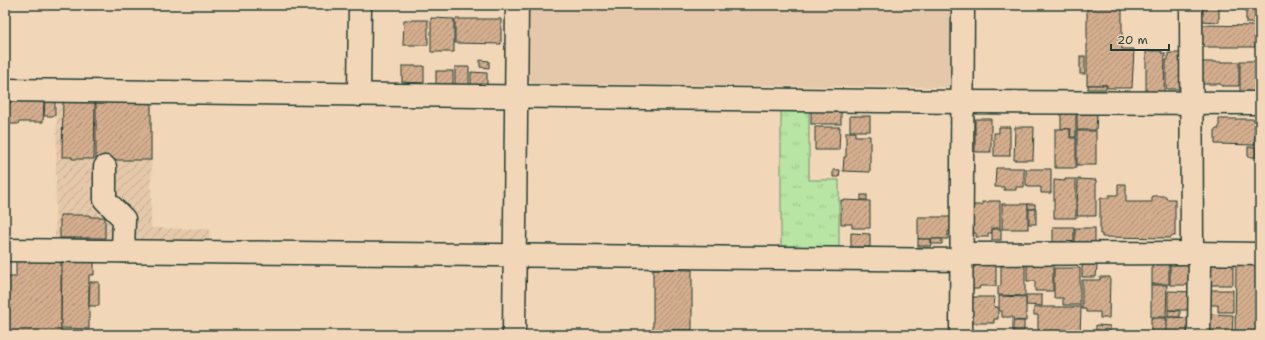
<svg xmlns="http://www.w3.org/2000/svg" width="1265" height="340" font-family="'Shantell Sans',sans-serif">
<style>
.built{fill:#e5c7a9}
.industrial{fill:url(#industrial-furrows)}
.grass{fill:url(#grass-tufts);stroke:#6c916c}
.building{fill:url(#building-hatch);stroke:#1f3d34}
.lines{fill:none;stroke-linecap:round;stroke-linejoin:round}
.minor-casing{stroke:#1f3d34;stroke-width:25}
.minor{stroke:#f2d6b8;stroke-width:22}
</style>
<defs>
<pattern id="industrial-furrows" width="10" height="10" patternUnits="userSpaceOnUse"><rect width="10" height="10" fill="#e5c7a9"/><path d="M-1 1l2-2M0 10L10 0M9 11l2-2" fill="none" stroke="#c4ac92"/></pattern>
<pattern id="grass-tufts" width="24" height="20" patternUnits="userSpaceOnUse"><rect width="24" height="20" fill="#b8e5a3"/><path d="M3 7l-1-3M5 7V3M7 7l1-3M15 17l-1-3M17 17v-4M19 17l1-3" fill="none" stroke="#9ec58d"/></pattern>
<pattern id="building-hatch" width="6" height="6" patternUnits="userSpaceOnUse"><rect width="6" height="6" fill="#d4ae8e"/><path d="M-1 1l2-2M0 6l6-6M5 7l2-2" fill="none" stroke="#ab8f75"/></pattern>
</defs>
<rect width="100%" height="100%" fill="#f2d6b8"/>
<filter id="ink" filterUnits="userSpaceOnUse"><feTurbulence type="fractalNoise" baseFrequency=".025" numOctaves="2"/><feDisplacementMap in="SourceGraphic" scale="8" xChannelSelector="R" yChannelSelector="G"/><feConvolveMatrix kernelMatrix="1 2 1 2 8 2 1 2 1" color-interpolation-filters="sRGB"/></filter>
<g filter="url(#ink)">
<!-- built -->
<path class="built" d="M528,5h425l-1,76 -5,6 -414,-3 -6,-4z"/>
<!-- industrial -->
<path class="industrial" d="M57,98l95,1 -1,129 59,1 -1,13 -154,-1z"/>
<!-- grass -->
<path class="grass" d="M781,107h28v73h30v67l-58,-1z"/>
<!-- building -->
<g class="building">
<path d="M1087,5h35v44h12l-2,39h-25v-3h-20z"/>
<path d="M1201,5h18v17l-18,-1z"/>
<rect x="1246" y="5" width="9" height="18"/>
<rect x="1257" y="5" width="3" height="12"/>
<path d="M431,18l23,1v33h-23z"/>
<path d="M455,19h46v25l-46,-1z"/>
<path d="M404,20h24v25h-25z"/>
<path d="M1202,25l53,1v21h-53z"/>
<path d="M1146,51h16l-1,2h4l-1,41h-18z"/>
<path d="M1168,53h15l-2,36h-14l-1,-2v-27h2z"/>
<rect x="1080" y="56" width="5" height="18"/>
<path d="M480,60l9,1v7l-9,-1z"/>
<rect x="1240" y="61" width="16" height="32"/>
<path d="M1200,62h39v24h-18v-2h-21z"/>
<path d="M402,66h22v17l-22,-1z"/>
<rect x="455" y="67" width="14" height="20"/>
<rect x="436" y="71" width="17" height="16"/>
<path d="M471,72l16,1v14h-16z"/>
<rect x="1088" y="85" width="18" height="4"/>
<path d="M5,99h39l-1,23h-24l-1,2h-13z"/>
<path d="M63,99h32l-1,60h-22v-2h-10z"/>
<rect x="96" y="99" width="55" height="61"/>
<path d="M45,101h10v15h-11z"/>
<rect x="811" y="108" width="30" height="16"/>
<path d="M1061,111h15v26h-6l1,-8h-10z"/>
<path d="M1077,114h20l-1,16h-19z"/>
<rect x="850" y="116" width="20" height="15"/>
<rect x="975" y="119" width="16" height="33"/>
<path d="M1219,119h36v26l-40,-1v-15h4z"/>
<path d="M815,127h25l-1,23h-24z"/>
<path d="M999,127h11v29h-16v-23h5z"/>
<path d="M1015,127h19l-1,33h-19z"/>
<path d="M1055,129h15v9h6v30h-21z"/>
<rect x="1077" y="131" width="19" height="34"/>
<path d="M846,132h9v4h15v36l-27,-1 1,-14h2z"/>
<path d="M1258,133h2v39v-2h-2z"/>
<rect x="1248" y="147" width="8" height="10"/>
<path d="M996,168h28v19h-8v3h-12v-3h-9z"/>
<path d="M1026,169h25v24h-10v-6h-13v-2h-2z"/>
<path d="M833,170h7l-1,7h-6z"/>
<path d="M1065,179h11v39h-22v-38l11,1z"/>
<path d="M1078,179l18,1v36h-19z"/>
<path d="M1118,184h8v18h26v-6h14v3h9v37h-4v2l-69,-1v-3h-2v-35h1v-1h8v-3h9z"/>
<rect x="861" y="195" width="6" height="5"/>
<path d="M841,200l29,1v27h-18v-4h-11z"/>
<path d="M989,201h11v27h-8v5h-4v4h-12v-4h-4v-28h10v-3h7z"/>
<rect x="1002" y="204" width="26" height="25"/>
<rect x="1028" y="204" width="7" height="5"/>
<rect x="1029" y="209" width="7" height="15"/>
<path d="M60,215h30v2h15v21h-45z"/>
<path d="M918,217h33v14h-3v8h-30z"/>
<path d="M1053,227h21v17l-21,-1z"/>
<rect x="1075" y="228" width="20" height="16"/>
<rect x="992" y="229" width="9" height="11"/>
<path d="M851,233l19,1v13h-19z"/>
<rect x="918" y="239" width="13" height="7"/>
<path d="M932,239h10v5h-11z"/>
<path d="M16,261l45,1v73h-56v-58h11z"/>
<path d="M62,262h32v13h-5v54l-28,-1z"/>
<path d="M996,263v23h-16l-1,3h-7v-22h3v-3z"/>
<path d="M1035,263h18v28h-18v-10h-8v-16h8z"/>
<path d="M1004,264h19v2h2v30l-27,-1v-9h3v-20h3z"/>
<rect x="1152" y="264" width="17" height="20"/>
<rect x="1170" y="264" width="21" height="21"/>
<path d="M1082,265h15l-1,12h-14z"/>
<path d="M1207,265h26v20h-23z"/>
<path d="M1236,265h24v70h-25z"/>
<path d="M1054,268h26v37h-17v-7h-9z"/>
<path d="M653,269l39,1v60h-39z"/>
<path d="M1100,277h10l-1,41h-9v-6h-14v-3h-4v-29h18z"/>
<path d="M90,282h9v24h-10z"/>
<path d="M1151,285h16l-1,32h-15z"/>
<path d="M1208,290h25v22h-15v-7h-10z"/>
<path d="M1168,291l25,1 -1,18h-24z"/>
<path d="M1026,295h16v11l-16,-1z"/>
<path d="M999,296l27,1v24l-13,-1v-3h-11v-6h-3z"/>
<path d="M971,297h24l-1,10h4v12h-4v4h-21v-4h-2z"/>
<path d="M1034,307h47l-1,28h-42v-20h-4z"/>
<path d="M1168,310l12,1v6h-12z"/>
<path d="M1206,314l27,1 -1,20h-26z"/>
<path d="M1167,317l27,1v17h-27z"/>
<rect x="1151" y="318" width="15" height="17"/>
<rect x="1013" y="321" width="11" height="10"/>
<path d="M1096,325l14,1v9h-14z"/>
<rect x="70" y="333" width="17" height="2"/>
</g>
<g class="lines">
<!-- minor casing -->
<g class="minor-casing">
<g id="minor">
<path d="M1191,5l1,248"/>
<path d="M5,90l957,12 298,1"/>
<path d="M359,95l1,-90"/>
<path d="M105,167v33l19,19 -1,32"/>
<path d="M5,250l957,10"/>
<path d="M962,254l230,-1 68,1"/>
<path d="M514,335l3,-330"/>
<path d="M961,335l2,-330"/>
<path d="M1199,335l1,-82"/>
</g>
</g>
<!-- minor -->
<use href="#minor" class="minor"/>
</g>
</g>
<!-- margin -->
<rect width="1265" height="340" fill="none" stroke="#f2d6b8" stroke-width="20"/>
<rect x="10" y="10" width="1245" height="320" fill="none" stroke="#1f3d34" stroke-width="1.5" filter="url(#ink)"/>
<!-- scale -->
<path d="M1111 44v6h58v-6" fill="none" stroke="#1f3d34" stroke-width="2"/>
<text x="1117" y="44" font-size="12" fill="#1f3d34" stroke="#f2d6b8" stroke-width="3" paint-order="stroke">20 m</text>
</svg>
